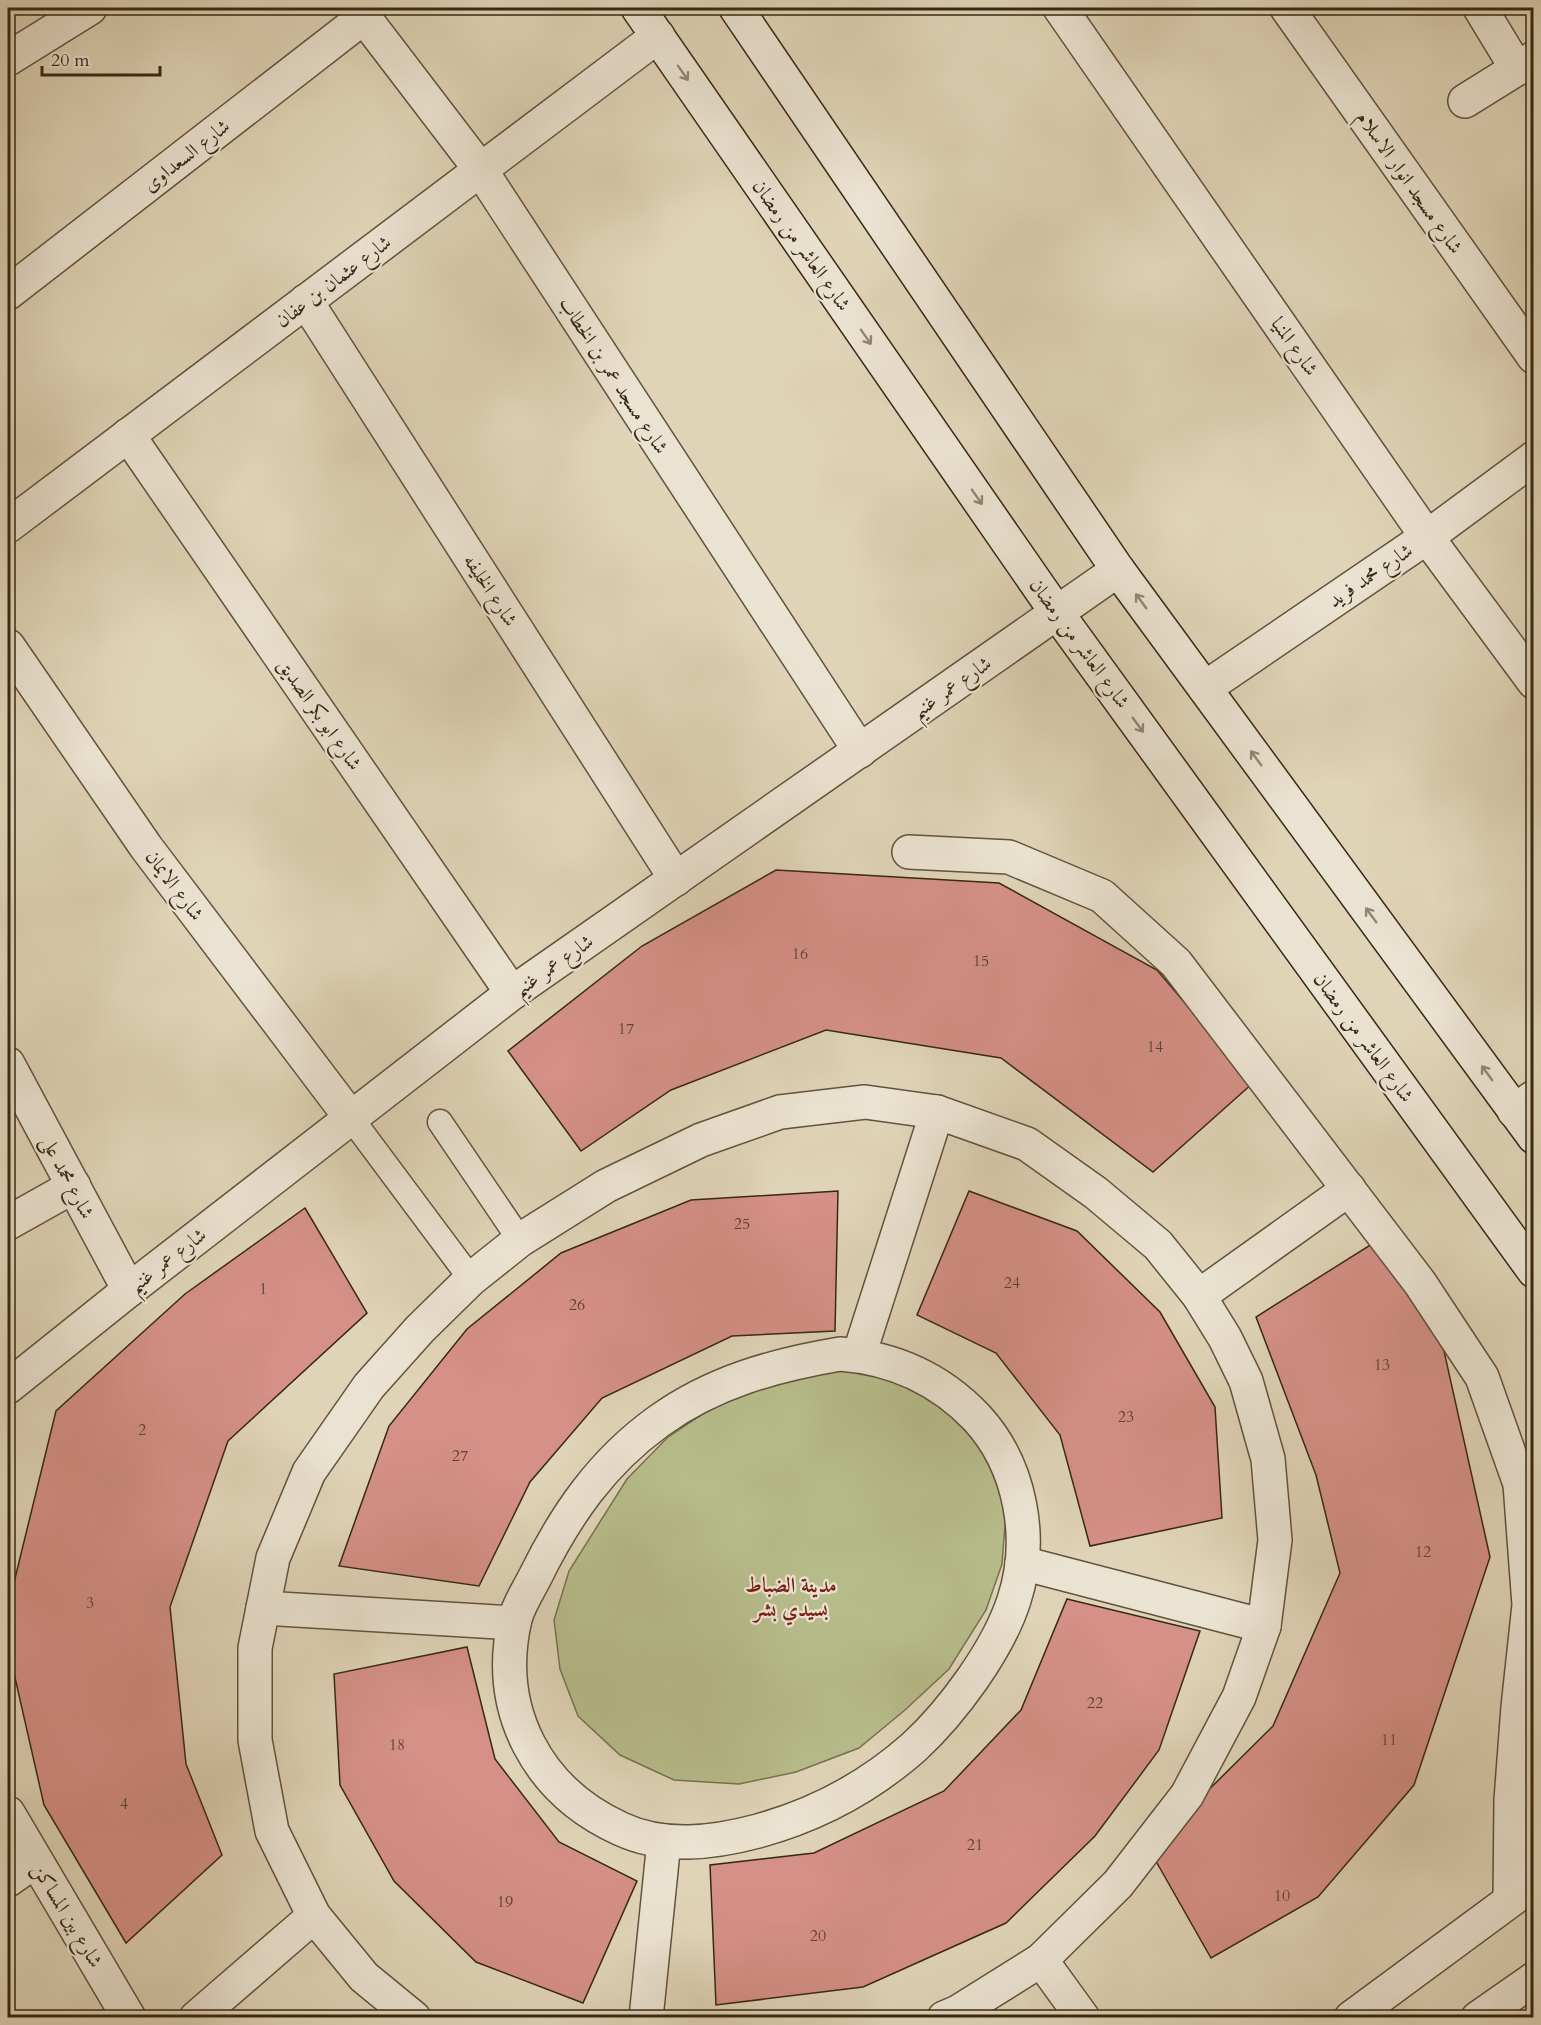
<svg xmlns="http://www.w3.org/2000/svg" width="1541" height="2025" font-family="Cardo,Amiri,serif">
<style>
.green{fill:#b7bc8b;stroke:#767250;stroke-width:1.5}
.building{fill:#d59087;stroke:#362816;stroke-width:1.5}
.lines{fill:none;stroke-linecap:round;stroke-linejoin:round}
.lane-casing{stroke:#60533e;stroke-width:27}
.street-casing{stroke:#60533e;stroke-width:36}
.secondary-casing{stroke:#362816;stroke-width:36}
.lane{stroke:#ebe3d1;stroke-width:24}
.street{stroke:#ebe3d1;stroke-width:33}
.secondary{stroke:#ebe3d1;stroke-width:33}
.oneway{stroke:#908674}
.labels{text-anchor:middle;stroke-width:4.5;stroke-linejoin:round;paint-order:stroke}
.number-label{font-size:16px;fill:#5e4232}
.street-label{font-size:20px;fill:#362816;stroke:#ebe3d1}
.neighbourhood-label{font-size:21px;font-weight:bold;fill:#7a1f14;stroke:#ebe3d1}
</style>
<rect width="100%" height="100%" fill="#e0d4b8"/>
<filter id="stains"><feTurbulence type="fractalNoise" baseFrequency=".00333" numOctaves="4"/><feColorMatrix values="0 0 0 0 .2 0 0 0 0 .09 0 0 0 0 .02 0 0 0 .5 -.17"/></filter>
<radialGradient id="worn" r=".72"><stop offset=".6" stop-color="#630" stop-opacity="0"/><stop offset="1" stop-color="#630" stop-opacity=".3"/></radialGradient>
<!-- green -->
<path class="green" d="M823,1363l102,15 74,87 7,48 -4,51 -16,46 -37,59 -44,41 -46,38 -63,24 -57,12 -65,-4 -54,-25 -42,-39 -18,-47 -6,-49 15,-49 58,-92 40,-41 46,-31z"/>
<!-- building -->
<g class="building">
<path d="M776,870l223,13 158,87 96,113 -100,89 -152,-114 -175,-28 -155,60 -90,61 -73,-100 134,-105z"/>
<path d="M838,1191l-3,140 -103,5 -130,62 -72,84 -51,104 -140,-20 50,-140 78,-97 94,-76 130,-53z"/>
<path d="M969,1191l108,40 83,81 55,95 7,111 -132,28 -30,-111 -64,-82 -79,-38z"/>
<path d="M305,1208l62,105 -139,128 -58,166 16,157 36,91 -96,88 -82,-138 -36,-158v-40l48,-196 129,-117z"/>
<path d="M1375,1242l67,100 48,215 -76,228 -96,112 -107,61 -62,-109 124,-123 67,-153 -24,-98 -60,-158z"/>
<path d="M1067,1599l133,32 -41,119 -64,86 -89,87 -143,64 -147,18 -6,-140 104,-12 130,-62 77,-81z"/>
<path d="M467,1647l28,112 64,83 78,39 -54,122 -107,-41 -82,-81 -54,-96 -6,-111z"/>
</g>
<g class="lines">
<!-- lane casing -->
<g class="lane-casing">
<g id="lane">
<path d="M351,1118l120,161"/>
<path d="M440,1122l80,118"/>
</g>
</g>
<!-- street casing -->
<g class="street-casing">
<g id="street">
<path d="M357,8l123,161 380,582"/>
<path d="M1060,8l367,529 107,145"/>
<path d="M1287,8l247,349"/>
<path d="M1480,8l37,61"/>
<path d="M8,59l82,-51"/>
<path d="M1465,101l69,-43"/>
<path d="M8,293l356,-276"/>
<path d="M306,301l370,578"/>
<path d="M128,435l384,558"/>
<path d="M8,526l650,-490"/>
<path d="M8,646l138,201 205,271"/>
<path d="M1205,688l222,-151 107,-79"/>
<path d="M909,852l100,5 93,39 74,67 244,320 62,94 38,107 9,121 -11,102 -7,93 -1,100"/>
<path d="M8,1064l121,226"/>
<path d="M1514,1111l20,-14"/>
<path d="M8,1223l66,-37"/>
<path d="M1199,1296l150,-107"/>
<path d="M840,1354c54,4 100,25 137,64 44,48 57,121 37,182 -16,50 -62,112 -100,147 -45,40 -98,68 -156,84 -45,12 -94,18 -137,-2 -84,-38 -127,-119 -106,-210 4,-15 13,-28 20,-42 31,-63 67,-115 124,-156 54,-39 116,-56 181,-67z"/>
<path d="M859,1355l78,-243"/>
<path d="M8,1387l121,-97 383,-297 606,-423"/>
<path d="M1022,1563l242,63"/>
<path d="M263,1608l251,15"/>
<path d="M8,1813l121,205"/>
<path d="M8,1880l27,-19"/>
<path d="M1041,1960l42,58"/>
<path d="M196,2018l118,-102"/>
<path d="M414,2018l-50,-41 -50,-61 -42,-85 -17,-91v-92l18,-90 36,-86 60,-86 51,-57 51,-50 49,-39 86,-54 95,-46 79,-28 85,-10 72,10 90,32 69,49 62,52 41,51 26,42 21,43 22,78 7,81 -11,86 -25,71 -52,98 -69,89 -77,76 -83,52 -14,6"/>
<path d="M646,2018l18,-177"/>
<path d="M1351,2018l183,-135"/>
<path d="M1478,2018l56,-39"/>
</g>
</g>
<!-- secondary casing -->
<g class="secondary-casing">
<g id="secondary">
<path d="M638,8l419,605 477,658"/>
<path d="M736,8l382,562 416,567"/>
</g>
</g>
<!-- lane -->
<use href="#lane" class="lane"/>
<!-- street -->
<use href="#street" class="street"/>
<!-- secondary -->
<use href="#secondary" class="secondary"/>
</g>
<!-- one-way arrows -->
<defs><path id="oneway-shaft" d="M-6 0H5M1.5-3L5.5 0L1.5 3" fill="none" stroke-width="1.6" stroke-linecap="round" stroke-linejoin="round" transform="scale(1.5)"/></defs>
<g class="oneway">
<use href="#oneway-shaft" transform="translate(683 73) rotate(55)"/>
<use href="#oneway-shaft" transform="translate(866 337) rotate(55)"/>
<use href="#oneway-shaft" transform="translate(977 497) rotate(55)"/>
<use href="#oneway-shaft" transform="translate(1141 601) rotate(-126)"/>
<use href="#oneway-shaft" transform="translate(1138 725) rotate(54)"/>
<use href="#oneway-shaft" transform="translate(1256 758) rotate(-126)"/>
<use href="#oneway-shaft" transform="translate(1371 915) rotate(-126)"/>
<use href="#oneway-shaft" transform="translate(1487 1073) rotate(-126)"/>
</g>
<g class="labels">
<!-- number labels -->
<g class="number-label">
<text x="800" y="959">16</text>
<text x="981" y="966">15</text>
<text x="626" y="1034">17</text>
<text x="1155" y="1052">14</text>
<text x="742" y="1229">25</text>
<text x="1012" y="1288">24</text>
<text x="263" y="1294">1</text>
<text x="577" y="1310">26</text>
<text x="1382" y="1370">13</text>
<text x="1126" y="1422">23</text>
<text x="142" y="1435">2</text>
<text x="460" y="1461">27</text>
<text x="1423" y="1557">12</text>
<text x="90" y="1608">3</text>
<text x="1095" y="1708">22</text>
<text x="1389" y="1745">11</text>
<text x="397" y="1750">18</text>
<text x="124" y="1809">4</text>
<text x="975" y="1850">21</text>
<text x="1282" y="1901">10</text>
<text x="505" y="1907">19</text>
<text x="818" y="1941">20</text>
</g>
<!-- street labels -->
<g class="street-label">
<text transform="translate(186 155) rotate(-38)" y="7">شارع السعداوى</text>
<text transform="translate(1410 182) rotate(55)" y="7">شارع مسجد انوار الاسلام</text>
<text transform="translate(802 245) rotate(55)" y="7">شارع العاشر من رمضان</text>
<text transform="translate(333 281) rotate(-37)" y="7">شارع عثمان بن عفان</text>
<text transform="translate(1295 346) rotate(55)" y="7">شارع المنيا</text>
<text transform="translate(614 375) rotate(57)" y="7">شارع مسجد عمر بن الخطاب</text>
<text transform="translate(1370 575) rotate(-34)" y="7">شارع محمد فريد</text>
<text transform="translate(491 590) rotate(57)" y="7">شارع الخليفه</text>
<text transform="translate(1080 643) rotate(54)" y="7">شارع العاشر من رمضان</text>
<text transform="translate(951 687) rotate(-35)" y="7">شارع عمر غنيم</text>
<text transform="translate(320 714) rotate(55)" y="7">شارع ابو بكر الصديق</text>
<text transform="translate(175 885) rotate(53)" y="7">شارع الايمان</text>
<text transform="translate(553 965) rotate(-35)" y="7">شارع عمر غنيم</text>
<text transform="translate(1364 1037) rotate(54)" y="7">شارع العاشر من رمضان</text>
<text transform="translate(68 1177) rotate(62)" y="7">شارع محمد على</text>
<text transform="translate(167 1260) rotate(-38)" y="7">شارع عمر غنيم</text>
<text transform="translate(68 1915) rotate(59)" y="7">شارع بين المساكن</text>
</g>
<!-- neighbourhood labels -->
<g class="neighbourhood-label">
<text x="791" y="1592">مدينة الضباط<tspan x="791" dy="24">بسيدي بشر</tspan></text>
</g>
</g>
<!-- margin -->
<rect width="1541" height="2025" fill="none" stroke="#e0d4b8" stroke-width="30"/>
<rect x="9" y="9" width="1523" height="2007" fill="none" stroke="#362816" stroke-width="3"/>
<rect x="15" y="15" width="1511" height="1995" fill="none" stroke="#362816" stroke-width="1.5"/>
<!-- scale -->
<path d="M42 66v9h118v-9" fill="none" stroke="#362816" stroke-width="3"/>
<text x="51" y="66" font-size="18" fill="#362816" stroke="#ebe3d1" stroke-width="4.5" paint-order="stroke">20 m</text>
<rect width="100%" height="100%" filter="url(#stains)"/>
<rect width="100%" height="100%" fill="url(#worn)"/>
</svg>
